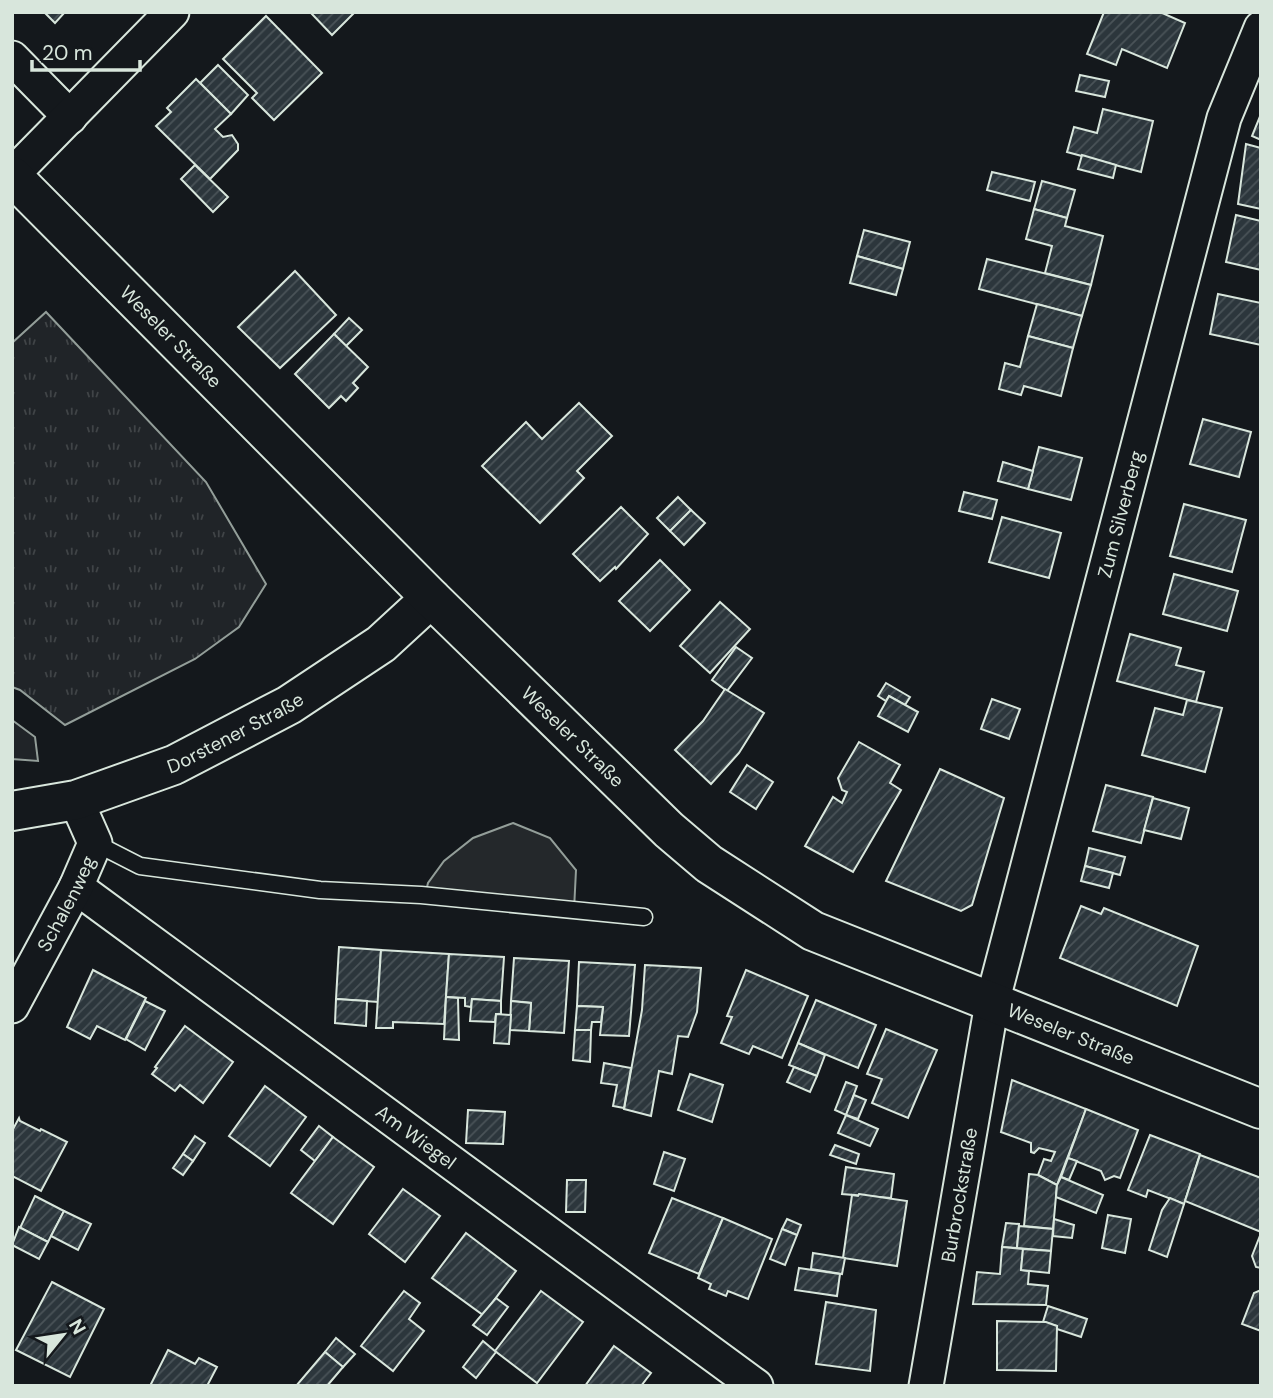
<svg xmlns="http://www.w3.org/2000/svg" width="1273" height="1398" font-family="'DM Sans',sans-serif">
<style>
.grass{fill:url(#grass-tufts);stroke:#939e99;stroke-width:2}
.park{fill:#202428;stroke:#939e99;stroke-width:2}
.parking{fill:#24282b;stroke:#939e99;stroke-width:2}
.building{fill:url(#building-hatch);stroke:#d8e6dc;stroke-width:2}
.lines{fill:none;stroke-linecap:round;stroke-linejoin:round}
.lane-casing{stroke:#d8e6dc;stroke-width:19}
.street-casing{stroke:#d8e6dc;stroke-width:37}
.secondary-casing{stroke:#d8e6dc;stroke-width:42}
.primary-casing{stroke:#d8e6dc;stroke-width:42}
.lane{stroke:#14181c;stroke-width:16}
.street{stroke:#14181c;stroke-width:33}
.secondary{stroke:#14181c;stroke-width:38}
.primary{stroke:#14181c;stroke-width:38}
.labels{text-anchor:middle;stroke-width:5;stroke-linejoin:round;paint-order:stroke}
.street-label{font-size:19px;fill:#d8e6dc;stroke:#14181c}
</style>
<defs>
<pattern id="grass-tufts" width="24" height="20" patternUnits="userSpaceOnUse" patternTransform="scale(1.75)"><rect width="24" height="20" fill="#202428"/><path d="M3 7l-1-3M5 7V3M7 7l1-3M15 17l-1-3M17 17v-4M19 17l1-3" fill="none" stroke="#404447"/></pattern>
<pattern id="building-hatch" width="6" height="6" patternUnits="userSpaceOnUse" patternTransform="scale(1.75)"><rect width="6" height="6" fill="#2c363c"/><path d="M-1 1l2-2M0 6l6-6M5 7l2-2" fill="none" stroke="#4a5358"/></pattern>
</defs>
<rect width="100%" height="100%" fill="#14181c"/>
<!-- grass -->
<path class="grass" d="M46,312l160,170 60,102 -27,43 -44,32 -130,66 -45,-35 -8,-3v-344z"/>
<!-- park -->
<path class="park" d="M12,720l23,17 3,24 -26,-2z"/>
<!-- parking -->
<path class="parking" d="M513,823l37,15 26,32 -2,40 -149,-15 3,-12 16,-22 29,-23z"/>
<!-- building -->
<g class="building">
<path d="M44,12h21l-10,11z"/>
<path d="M310,12h45l-23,23z"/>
<path d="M1104,12h56l25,11 -18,45 -45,-19 -6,16 -29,-11z"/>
<path d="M266,16l56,57 -48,47 -22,-22 5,-5 -34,-34z"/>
<path d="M218,65l30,30 -17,19 -31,-31z"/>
<path d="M1080,75l29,6 -4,16 -29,-6z"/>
<path d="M196,79l35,35 -16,15 8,8 9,-2 6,9v6l-28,29 -54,-53 15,-14 -4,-4z"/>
<path d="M1103,109l50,12 -12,51 -74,-20 7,-25 23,6z"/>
<path d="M1261,114v26l-9,-4z"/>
<path d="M1246,144l15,4v61l-23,-5z"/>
<path d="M1082,155l34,10 -3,13 -35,-9z"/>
<path d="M195,165l33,32 -15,15 -32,-33z"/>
<path d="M992,172l43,10 -5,19 -43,-11z"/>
<path d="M1042,181l33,9 -8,28 -33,-9z"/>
<path d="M1034,209l33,9 -2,8 38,10 -12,49 -46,-12 7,-27 -26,-7z"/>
<path d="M1236,215l25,6v49l-35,-8z"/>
<path d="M864,230l46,12 -7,27 -46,-13z"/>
<path d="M857,256l46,13 -7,26 -46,-12z"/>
<path d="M987,259l104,26 -9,31 -103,-27z"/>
<path d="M295,271l41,44 -56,53 -42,-41z"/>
<path d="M1218,294l43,9v42l-51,-11z"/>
<path d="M1037,304l45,12 -9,32 -45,-12z"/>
<path d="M349,318l13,12 -16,16 -12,-12z"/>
<path d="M334,334l34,33 -15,16 5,5 -12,13 -5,-5 -12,12 -34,-34z"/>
<path d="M1028,336l45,12 -12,48 -37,-10 -3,9 -22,-6 6,-26 15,4z"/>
<path d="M579,403l33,33 -35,35 7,7 -44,45 -58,-57 44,-44 16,17z"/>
<path d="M1203,419l48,13 -12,45 -49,-13z"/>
<path d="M1039,447l43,11 -11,42 -43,-11z"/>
<path d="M1003,462l30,9 -5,18 -30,-8z"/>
<path d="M964,492l33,8 -5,19 -33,-8z"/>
<path d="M678,497l13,13 -21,21 -13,-13z"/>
<path d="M1184,504l62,16 -14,52 -62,-16z"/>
<path d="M621,507l27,27 -32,35 -1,-2 -15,14 -27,-27z"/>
<path d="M691,510l14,13 -21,22 -14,-14z"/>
<path d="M1002,517l59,16 -12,45 -60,-16z"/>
<path d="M660,560l30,30 -40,41 -31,-30z"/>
<path d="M1174,574l64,17 -11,40 -64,-17z"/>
<path d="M720,602l30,27 -40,44 -30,-27z"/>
<path d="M1130,634l51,14 -5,17 28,7 -8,30 -79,-21z"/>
<path d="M736,647l16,11 -25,33 -15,-11z"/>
<path d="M886,683l24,14 -5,8 -16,-9 -3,5 -8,-5z"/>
<path d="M725,689l39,24 -25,40 -28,31 -36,-34 28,-29z"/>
<path d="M889,696l29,16 -10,20 -30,-16z"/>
<path d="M992,699l28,10 -11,30 -28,-10z"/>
<path d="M1187,700l35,8 -17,64 -63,-17 13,-47 28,7z"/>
<path d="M859,742l41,23 -10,18 11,7 -48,82 -48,-26 28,-49 9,6 5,-11 -5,-2 -4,-12z"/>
<path d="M747,765l26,17 -17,27 -26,-17z"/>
<path d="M940,769l64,29 -32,107 -11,6 -75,-30z"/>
<path d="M1106,785l47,12 -12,46 -48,-12z"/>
<path d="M1153,798l36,10 -8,31 -37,-9z"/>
<path d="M1089,848l36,9 -5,18 -35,-9z"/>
<path d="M1085,866l28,7 -4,15 -28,-7z"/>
<path d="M1081,906l20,8 3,-6 94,38 -21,60 -117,-48z"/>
<path d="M339,947l42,3 -3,52 -42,-3z"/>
<path d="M381,950l68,4 -5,70 -51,-2v6h-17z"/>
<path d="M449,954l55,3 -3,44 -29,-2 -1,8 -6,-1v-8l-19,-1z"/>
<path d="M514,958l55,3 -5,72 -35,-2 2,-28 -20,-2z"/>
<path d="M579,962l56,3 -6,71 -29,-1 3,-28 -26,-1z"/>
<path d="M645,965l56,3 -4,44 -9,25 -10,-1 -6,38 -13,-3 -8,45 -27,-7 18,-99z"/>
<path d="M93,970l53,28 -21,42 -28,-14 -7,13 -23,-12z"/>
<path d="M746,970l62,26 -26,62 -29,-12 -4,8 -28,-11 11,-26 -5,-1z"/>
<path d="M446,997l12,1 1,42 -15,-1z"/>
<path d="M336,999l31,2 -1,25 -31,-3z"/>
<path d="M472,999l29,2v13h-5l-1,8 -25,-1z"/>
<path d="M816,1000l60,25 -18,43 -60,-25z"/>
<path d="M145,1001l20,10 -20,39 -19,-11z"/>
<path d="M511,1001l20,2 -2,28 -19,-1z"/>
<path d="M577,1006l26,1 -2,15h-9l-1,8h-16z"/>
<path d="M496,1014l15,1 -2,29 -15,-1z"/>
<path d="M185,1026l48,36 -30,41 -23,-18 -5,6 -23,-17 5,-6 -2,-1z"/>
<path d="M886,1029l51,21 -29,68 -36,-15 10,-24 -15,-5z"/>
<path d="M575,1030h16l-1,32 -17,-2z"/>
<path d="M798,1043l27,12 -8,21 -28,-11z"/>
<path d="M604,1063l27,5 -7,40 -11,-2 4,-21 -16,-2z"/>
<path d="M794,1067l23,9 -7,16 -23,-10z"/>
<path d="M690,1074l33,11 -11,37 -34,-12z"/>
<path d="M1012,1080l74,29 -29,76 -19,-10 6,-16 7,2 4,-9 -16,-4 -5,5 -3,-1v-9l-30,-11z"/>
<path d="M846,1082l11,4 -11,29 -11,-5z"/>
<path d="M265,1086l41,31 -36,49 -41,-30z"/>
<path d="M854,1095l12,5 -8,19 -12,-4z"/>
<path d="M1086,1109l52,21 -18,48 -6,-2 -9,4 -4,-9 -33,-13z"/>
<path d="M468,1110l37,2 -2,32 -37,-1z"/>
<path d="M846,1115l32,14 -8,17 -32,-13z"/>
<path d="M19,1118l1,3 20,10 1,-2 26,13 -26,49 -29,-15v-45z"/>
<path d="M319,1126l14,11 -18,24 -14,-11z"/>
<path d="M1150,1135l50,19 -16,50 -36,-14 -2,7 -18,-7z"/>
<path d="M195,1136l10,7 -12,18 -10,-7z"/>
<path d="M333,1137l41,30 -41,57 -42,-31z"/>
<path d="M835,1145l24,9 -3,10 -26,-9z"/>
<path d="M664,1152l21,7 -11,32 -20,-7z"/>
<path d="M183,1154l10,7 -10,14 -10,-7z"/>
<path d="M1200,1155l61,23v54l-76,-31z"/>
<path d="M1068,1158l9,3 -8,19 -8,-3z"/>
<path d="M846,1167l48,7 -3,24 -49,-4z"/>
<path d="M1029,1174l9,1 19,10 -4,44 -29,-3z"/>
<path d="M1061,1177l42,18 -7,18 -40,-16 1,-12z"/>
<path d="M567,1180h19l-1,32h-19z"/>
<path d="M403,1189l37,27 -35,46 -36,-28z"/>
<path d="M859,1194l48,7 -10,65 -54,-8 9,-63 6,1z"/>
<path d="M35,1196l29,15 -16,31 -28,-14z"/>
<path d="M672,1198l51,20 -24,56 -50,-21z"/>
<path d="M1170,1198l14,6 -17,53 -18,-7 13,-40z"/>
<path d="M64,1211l27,13 -13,26 -27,-14z"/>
<path d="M1108,1215l23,4 -6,34 -23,-5z"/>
<path d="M723,1218l49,21 -24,60 -20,-8 -2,5 -17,-7 2,-5 -13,-6z"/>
<path d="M787,1219l14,6 -4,10 -15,-6z"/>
<path d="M1054,1219l20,6 -2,13 -19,-2z"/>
<path d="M1006,1223l13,1 -2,24 -15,-1z"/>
<path d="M1019,1226l34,3 -2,22 -34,-3z"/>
<path d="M19,1227l29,15 -9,17 -27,-14z"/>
<path d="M782,1229l15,6 -12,30 -15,-6z"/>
<path d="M466,1233l50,38 -33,44 -51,-37z"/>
<path d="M1261,1233v35l-5,-1 -4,-11z"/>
<path d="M1002,1247l21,2 -2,21 8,1 -1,13 20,2 -2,19 -73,-1 4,-32 23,2z"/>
<path d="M1023,1249l28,2 -2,22 -28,-3z"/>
<path d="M813,1253l32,5 -3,16 -31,-5z"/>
<path d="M799,1268l41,6 -3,22 -42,-6z"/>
<path d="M52,1282l52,27 -34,68 -54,-27z"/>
<path d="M1261,1290v41l-19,-7 12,-31z"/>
<path d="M404,1291l16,12 -11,16 15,12 -31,40 -32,-25z"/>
<path d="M541,1291l42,31 -46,61 -42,-32z"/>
<path d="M496,1298l12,9 -21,28 -14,-10z"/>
<path d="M826,1302l50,8 -6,61 -54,-7z"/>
<path d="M1048,1306l39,13 -6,18 -24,-8v-3l-14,-4z"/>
<path d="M997,1321l49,1 11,4 -1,45 -59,-1z"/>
<path d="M336,1338l19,16 -12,13 -18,-15z"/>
<path d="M483,1341l13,11 -20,26 -13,-11z"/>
<path d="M614,1346l37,27 -10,13h-56z"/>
<path d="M168,1350l27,14 4,-6 18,9 -10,19h-57z"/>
<path d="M325,1352l18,15 -16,19h-31z"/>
</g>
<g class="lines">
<!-- lane casing -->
<g class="lane-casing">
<path id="lane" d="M95,843l45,23 180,24 101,5 223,22"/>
</g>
<!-- street casing -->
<g class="street-casing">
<g id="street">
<path d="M12,58l58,59"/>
<path d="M12,175l160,-163"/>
<path id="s1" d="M76,887l680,499"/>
<path id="s2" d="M12,1006l64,-119 19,-44 -19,-43"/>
<path id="s3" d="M926,1386l66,-383 232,-885 37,-90"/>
</g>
</g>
<!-- secondary casing -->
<g class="secondary-casing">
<g id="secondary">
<path id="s4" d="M12,811l64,-11 98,-35 115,-60 92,-61 50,-46"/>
</g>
</g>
<!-- primary casing -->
<g class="primary-casing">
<g id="primary">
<path id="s5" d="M12,176l419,422 238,232 40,34 104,67 448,178"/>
</g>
</g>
<!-- lane -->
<use href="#lane" class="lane"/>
<!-- street -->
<use href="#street" class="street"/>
<!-- secondary -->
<use href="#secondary" class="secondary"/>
<!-- primary -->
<use href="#primary" class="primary"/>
</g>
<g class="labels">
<!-- street labels -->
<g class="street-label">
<text dy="7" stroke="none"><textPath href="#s5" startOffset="226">Weseler Straße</textPath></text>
<text dy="7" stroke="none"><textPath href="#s3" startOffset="894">Zum Silverberg</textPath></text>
<text dy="7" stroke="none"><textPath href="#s4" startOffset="238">Dorstener Straße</textPath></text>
<text dy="7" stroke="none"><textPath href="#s5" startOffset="793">Weseler Straße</textPath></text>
<text dy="7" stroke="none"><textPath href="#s2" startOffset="116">Schalenweg</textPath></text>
<text dy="7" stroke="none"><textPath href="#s5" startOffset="1381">Weseler Straße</textPath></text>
<text dy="7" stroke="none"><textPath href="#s1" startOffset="422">Am Wiegel</textPath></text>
<text dy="7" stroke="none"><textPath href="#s3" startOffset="194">Burbrockstraße</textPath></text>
</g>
</g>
<!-- border -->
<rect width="1273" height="1398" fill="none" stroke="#d8e6dc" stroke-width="28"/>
<!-- north arrow -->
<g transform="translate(63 1335) rotate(60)" stroke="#14181c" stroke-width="5" paint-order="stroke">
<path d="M0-5L12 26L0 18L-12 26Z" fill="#d8e6dc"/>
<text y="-10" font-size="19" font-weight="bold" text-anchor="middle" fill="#d8e6dc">N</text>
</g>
<!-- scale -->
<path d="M32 60v10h108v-10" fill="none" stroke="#d8e6dc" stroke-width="3.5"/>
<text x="42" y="60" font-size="21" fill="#d8e6dc" stroke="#14181c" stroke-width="5" paint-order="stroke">20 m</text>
</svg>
